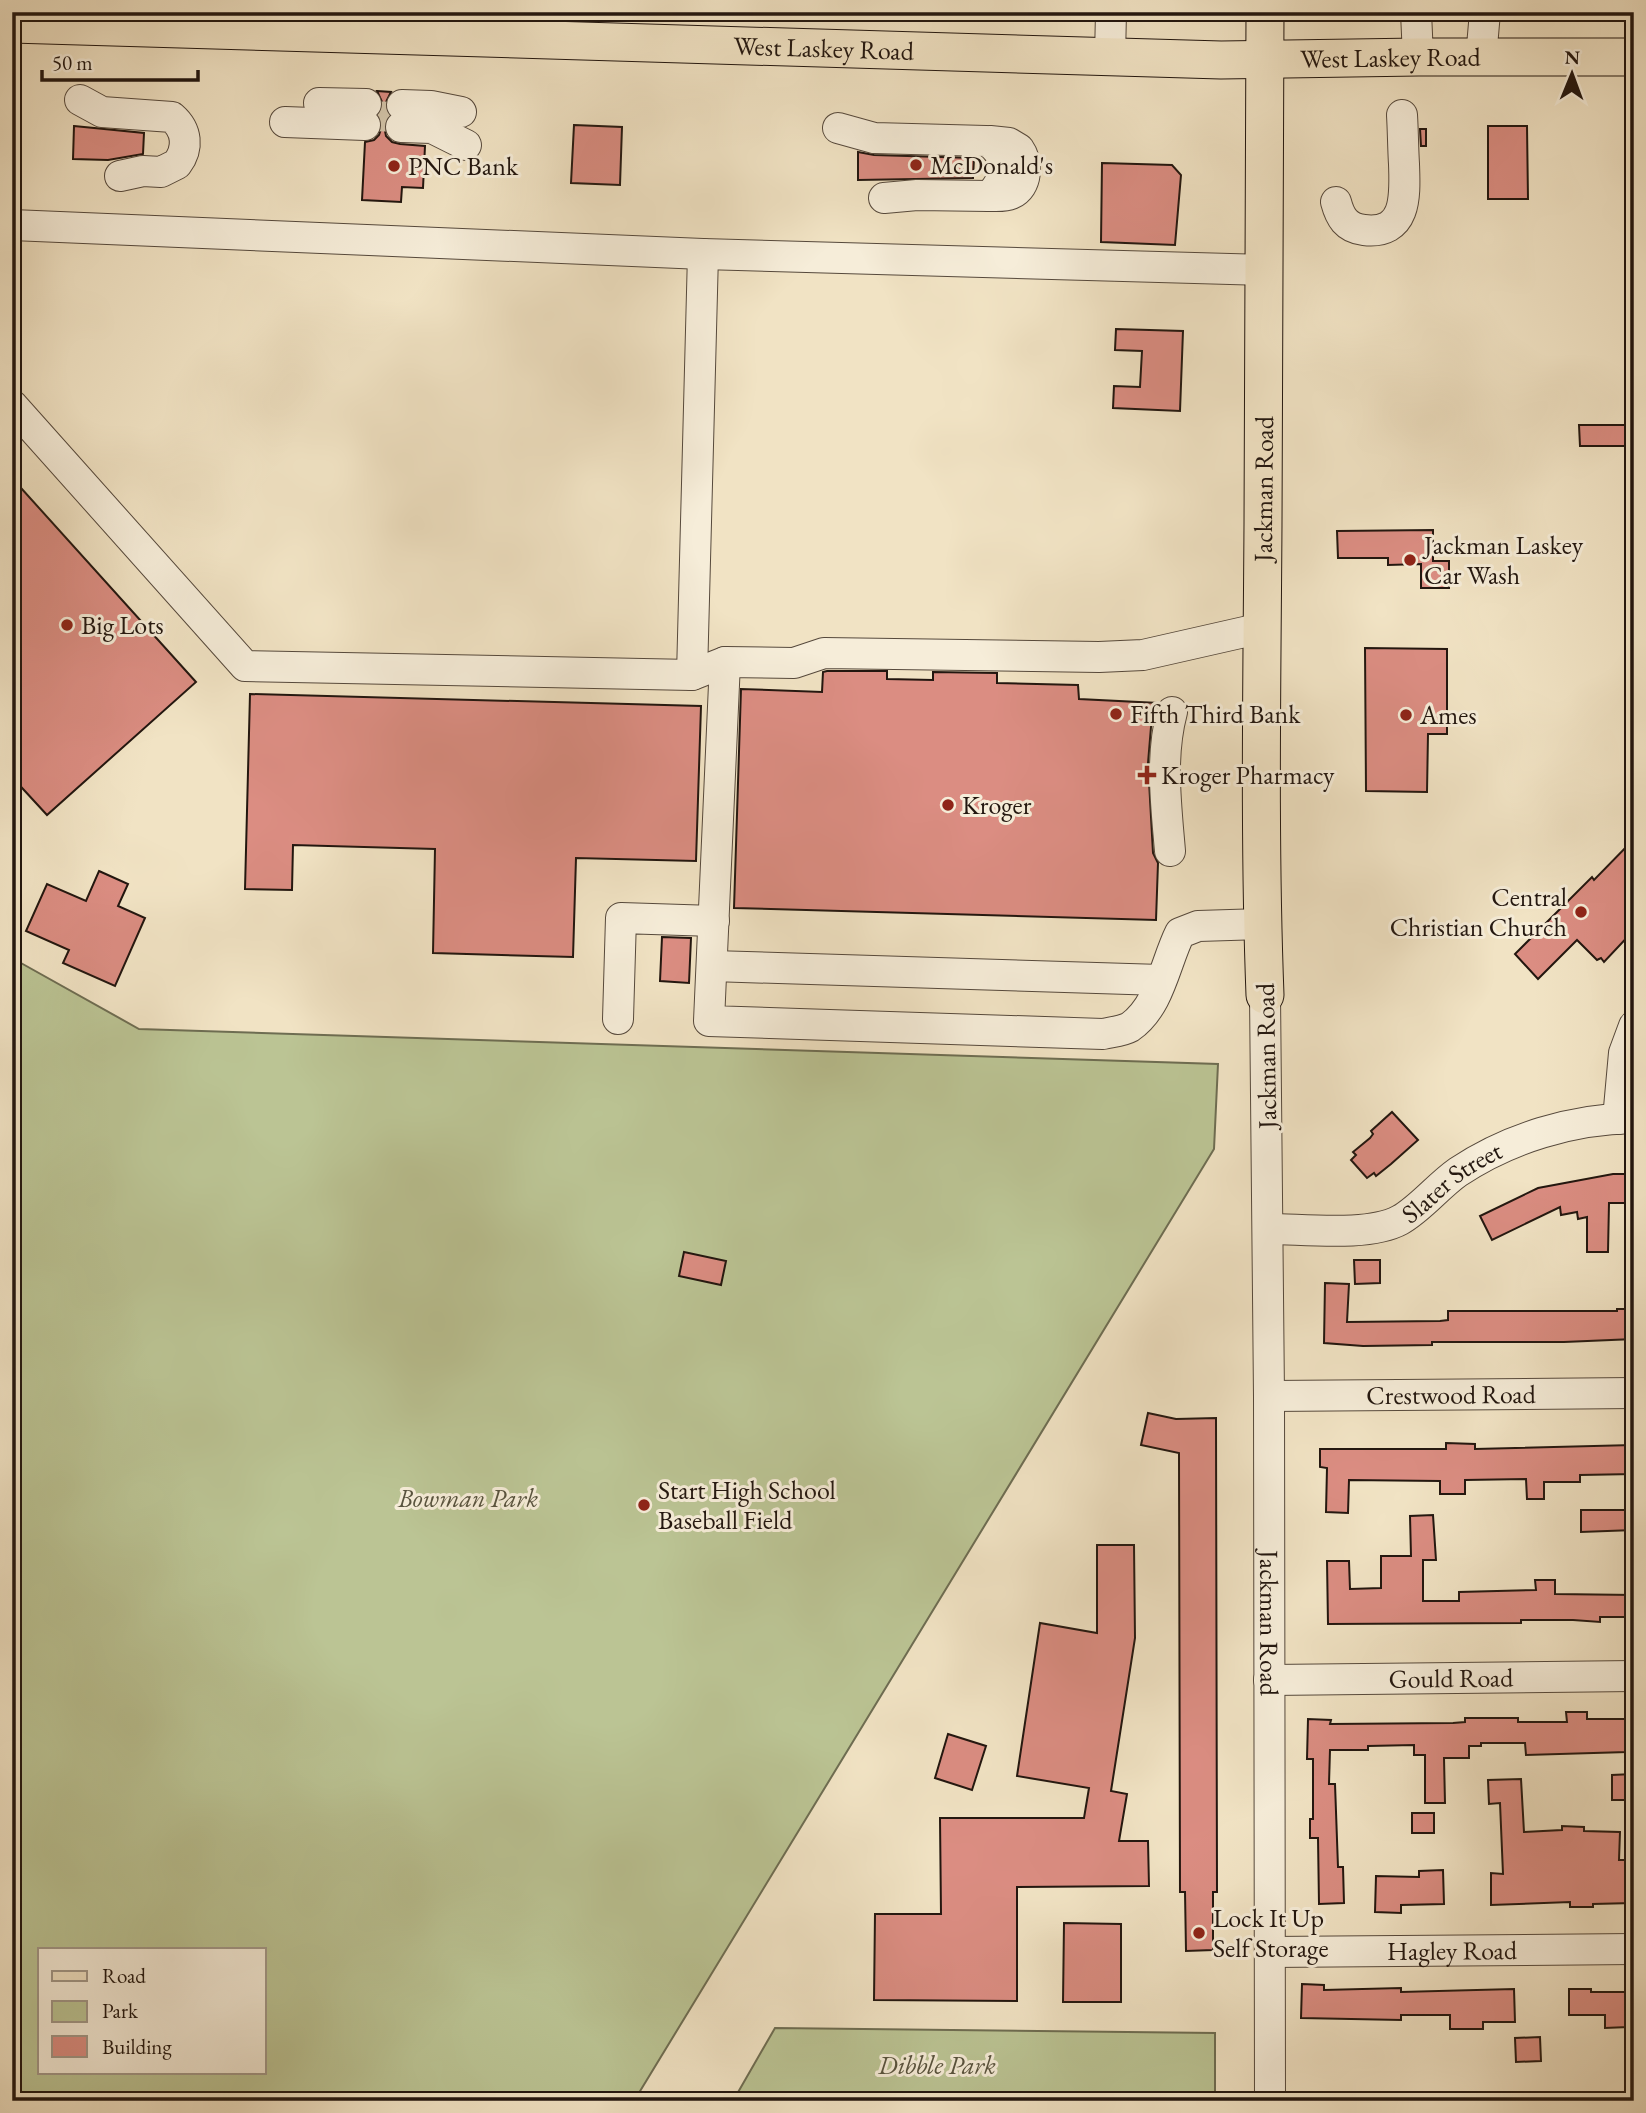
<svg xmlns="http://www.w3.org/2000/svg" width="1646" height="2113" font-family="'EB Garamond',serif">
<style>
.green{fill:#bbc494;stroke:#6e6d52;stroke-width:2;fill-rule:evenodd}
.building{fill:#db8d82;stroke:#22160f;stroke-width:2}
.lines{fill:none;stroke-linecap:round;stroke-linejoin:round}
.minor-tunnel{stroke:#d2c4a9;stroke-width:30;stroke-dasharray:30 15;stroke-linecap:butt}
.minor-casing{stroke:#56493c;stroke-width:32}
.major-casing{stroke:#22160f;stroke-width:39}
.minor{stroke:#f6edd9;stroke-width:30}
.major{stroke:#f1e3c4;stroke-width:37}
.poi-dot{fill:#8f2418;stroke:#f6edd9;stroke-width:2.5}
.labels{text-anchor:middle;stroke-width:6;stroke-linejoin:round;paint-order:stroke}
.street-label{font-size:26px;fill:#22160f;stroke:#f6edd9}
.poi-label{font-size:26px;fill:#22160f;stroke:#f6edd9;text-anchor:start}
.park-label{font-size:26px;font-style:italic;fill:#58533e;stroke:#f6edd9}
</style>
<rect width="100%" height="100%" fill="#f1e3c4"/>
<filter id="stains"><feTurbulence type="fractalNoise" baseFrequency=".00286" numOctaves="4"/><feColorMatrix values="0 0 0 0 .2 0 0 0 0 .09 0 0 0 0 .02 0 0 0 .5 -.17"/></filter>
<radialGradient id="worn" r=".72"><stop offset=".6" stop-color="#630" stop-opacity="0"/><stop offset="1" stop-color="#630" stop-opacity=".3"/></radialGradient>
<!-- green -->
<g class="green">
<path d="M12,958l127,71 1079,35 -4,85 -580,952h-622zM40,1950h224v123h-224z"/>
<path d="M775,2028l440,5v68h-482z"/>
</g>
<!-- building -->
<g class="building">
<path d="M377,91l14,1 -6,12 3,11 -4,11 2,10 6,6 8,2 25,2 -2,42 -21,-1 -1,15 -39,-2 3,-58 9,-2 5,-5 3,-9 -3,-11 4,-11z"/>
<path d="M574,125l48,2 -2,58 -49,-2z"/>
<path d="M74,126l70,7 -1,21 -35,6 -35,-1z"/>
<path d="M1488,126h39l1,73h-40z"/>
<path d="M1420,129h6v17h-5z"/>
<path d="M858,152l16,3 100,3 -1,20 -115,2z"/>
<path d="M1102,163l70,2 9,10 -6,70 -74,-3z"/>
<path d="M1116,329l67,2 -3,80 -67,-3 1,-22 26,1 2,-36 -27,-1z"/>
<path d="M1579,425h46l1,21h-46z"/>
<path d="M12,478l184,204 -149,133 -35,-38z"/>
<path d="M1433,530v31h16v27h-28v-24l-33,1v-7h-50l-1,-27z"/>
<path d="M1365,648l82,1v85h-19l-1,58 -61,-1z"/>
<path d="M827,671h60v8l46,1v-8l64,1v10l81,2 1,14 79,4 -7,24 -3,36 5,90 5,10 -2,57 -422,-12 7,-219 81,3 1,-20z"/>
<path d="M250,694l451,12 -5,155 -120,-3 -3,99 -140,-4 2,-104 -142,-4 -1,45 -47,-1z"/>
<path d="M1634,839v91l-30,32 -3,-4 -4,2 -20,-20 -39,39 -23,-25 77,-77 2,3z"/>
<path d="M99,871l29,13 -10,22 27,12 -30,68 -52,-23 6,-13 -43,-19 21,-47 39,17z"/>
<path d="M662,937l29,1 -2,45 -29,-2z"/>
<path d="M1392,1112l26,28 -27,24 -15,12 -2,-3 -7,5 -16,-18 5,-5 -3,-3 17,-14 3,-4 -2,-3z"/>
<path d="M1613,1174h21v29h-25l-1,49h-21v-35l-9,2 -1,-7 -16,3 -1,-8 -68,33 -12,-24 58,-28z"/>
<path d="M684,1252l42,9 -5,24 -42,-9z"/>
<path d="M1354,1260h26v23l-25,1z"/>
<path d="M1325,1283l24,1 -2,38 93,-1 8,-1v-9h169v-2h17v30l-70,3h-132v3l-69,1 -39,-3z"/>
<path d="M1148,1413l28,6 40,-1 1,474h-4v58l-27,1 -1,-59h-5l-1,-439 -38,-8z"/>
<path d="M1446,1443l29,1v5l158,-4 1,29 -54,1v7h-36v17h-17l-1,-20 -61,1v14h-25v-13l-91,-1 -1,33 -22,-1 1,-44 -7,-1v-18h126z"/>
<path d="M1581,1510h53v20l-53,2z"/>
<path d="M1433,1515l3,45h-13v41h36v-9l77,-2 -1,-10h20v14l79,1v22h-34v5l-27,-2h-52v3l-193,1 -1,-63h22l1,28 31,-1v-32h30l-1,-40z"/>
<path d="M1097,1545h37l1,93 -24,153 16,3 -8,47h29l1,45 -132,1v114l-143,-1 1,-86h66l-1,-96h144l5,-30 -72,-12 23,-153 57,10z"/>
<path d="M1566,1712h21v7h39l1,33 -101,3 -1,-12h-44v3h-12v12h-25l1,45h-20v-48h-11v-10l-46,1v4h-38l-1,34h6l3,83h5l1,36 -25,1 -1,-66h-8v-19h3v-60h-6l1,-40 23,1 -1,4 123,-1 12,-1v-4h53v4h49z"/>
<path d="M948,1734l38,12 -14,44 -37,-12z"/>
<path d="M1633,1774l1,26h-22v-25z"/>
<path d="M1521,1779l3,53 38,-2v-4l22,1v4l36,1 -1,28h13l1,43 -40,1v3h-23v-5l-79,3v-32l12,1 -3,-71 -11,1 -1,-24z"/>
<rect x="1412" y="1813" width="22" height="20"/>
<path d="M1443,1870l1,34 -43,1v8l-26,-1 1,-36 43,1v-6z"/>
<path d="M1064,1923l57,1v78h-58z"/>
<path d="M1302,1984l22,1v5l77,-2v4l113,-3 1,33h-32v7h-33v-14h-49v5l-100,-2z"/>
<path d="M1569,1989h22v3h37v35l-23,1v-13h-36z"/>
<path d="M1540,2037l1,24 -25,1 -1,-24z"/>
</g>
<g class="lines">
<!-- minor-tunnel -->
<path class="minor-tunnel" d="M365,116l36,1"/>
<!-- minor casing -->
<g class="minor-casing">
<g id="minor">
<path d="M1416,12l2,45"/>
<path d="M1110,57l1,-45"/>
<path d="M1481,58l4,-46"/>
<path d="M80,100l22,12 70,5c15,13 17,31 5,47l-16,8 -18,-1 -23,5"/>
<path d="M319,103l47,1"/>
<path d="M402,105l29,1 30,6"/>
<path d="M285,122l80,3"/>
<path d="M401,127l31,1 34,17"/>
<path d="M838,128l36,10 112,3c23,12 22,38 3,55l-72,-1 -33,3"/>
<path d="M989,196c7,0 15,1 22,-2 17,-7 17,-32 8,-45l-10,-6 -19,-2"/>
<path d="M1336,202c4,15 10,26 28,28 44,5 41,-36 40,-66 -1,-16 -1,-33 -2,-49"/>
<path d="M12,225l691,29 563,16"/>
<path d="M12,405l233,261 447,9 33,-13 69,1 30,-10 275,4 44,-2 119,-27"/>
<path d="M725,662l-16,359 394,13c9,-2 20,-3 27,-7 30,-21 35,-64 50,-94l18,-7 64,-2"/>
<path d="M692,675l11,-421"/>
<path d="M1170,851c-4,-47 -10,-94 2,-139"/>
<path d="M712,966l449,14"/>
<path id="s1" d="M1265,995l4,401 1,705"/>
<path d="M618,1019l3,-101 93,3"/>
<path d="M1618,1119l6,-66 10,-27"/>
<path id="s2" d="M1268,1229c36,0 101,8 132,-9 20,-11 38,-34 58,-48 51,-34 114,-53 176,-54"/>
<path id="s3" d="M1269,1396l365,-3"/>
<path id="s4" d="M1269,1680l365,-4"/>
<path id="s5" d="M1270,1952l364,-3"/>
</g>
</g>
<!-- major casing -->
<g class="major-casing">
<g id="major">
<path id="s6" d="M12,24l1209,36 197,-3h216"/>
<path id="s7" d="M1265,995c-6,-157 -3,-314 -2,-470 2,-171 2,-342 2,-513"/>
</g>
</g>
<!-- minor -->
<use href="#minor" class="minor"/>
<!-- major -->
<use href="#major" class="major"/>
</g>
<!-- markers -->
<g class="poi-dot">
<circle cx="916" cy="165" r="7"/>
<circle cx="394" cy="166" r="7"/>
<circle cx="1410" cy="560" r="7"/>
<circle cx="67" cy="625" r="7"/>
<circle cx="1116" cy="714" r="7"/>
<circle cx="1406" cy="715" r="7"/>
<path d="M1143.5 764.5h7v7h7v7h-7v7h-7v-7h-7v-7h7z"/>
<circle cx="948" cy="805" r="7"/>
<circle cx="1581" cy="912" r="7"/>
<circle cx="644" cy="1505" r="7"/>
<circle cx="1199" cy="1933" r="7"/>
</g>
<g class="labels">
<!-- street labels -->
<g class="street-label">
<text dy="9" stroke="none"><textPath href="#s6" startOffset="812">West Laskey Road</textPath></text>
<text dy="9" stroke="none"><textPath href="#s6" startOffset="1379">West Laskey Road</textPath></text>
<text dy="9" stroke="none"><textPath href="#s7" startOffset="506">Jackman Road</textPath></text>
<text transform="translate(1266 1056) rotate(-91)" y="9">Jackman Road</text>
<text dy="9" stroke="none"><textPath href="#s2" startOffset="198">Slater Street</textPath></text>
<text dy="9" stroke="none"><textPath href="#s3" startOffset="182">Crestwood Road</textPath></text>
<text dy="9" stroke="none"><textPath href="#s1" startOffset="628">Jackman Road</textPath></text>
<text dy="9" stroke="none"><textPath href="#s4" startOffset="182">Gould Road</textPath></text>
<text dy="9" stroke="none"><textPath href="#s5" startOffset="182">Hagley Road</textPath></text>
</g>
<!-- poi labels -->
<g class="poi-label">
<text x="930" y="174">McDonald's</text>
<text x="408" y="175">PNC Bank</text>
<text x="1424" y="554">Jackman Laskey<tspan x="1424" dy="30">Car Wash</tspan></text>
<text x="81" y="634">Big Lots</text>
<text x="1130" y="723">Fifth Third Bank</text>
<text x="1420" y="724">Ames</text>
<text x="1161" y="784">Kroger Pharmacy</text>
<text x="962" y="814">Kroger</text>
<text x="1567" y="906" text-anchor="end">Central<tspan x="1567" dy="30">Christian Church</tspan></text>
<text x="658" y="1499">Start High School<tspan x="658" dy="30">Baseball Field</tspan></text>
<text x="1213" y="1927">Lock It Up<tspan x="1213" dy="30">Self Storage</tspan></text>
</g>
<!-- park labels -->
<g class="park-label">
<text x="468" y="1507">Bowman Park</text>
<text x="937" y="2074">Dibble Park</text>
</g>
</g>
<!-- margin -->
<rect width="1646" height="2113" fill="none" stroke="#f1e3c4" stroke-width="42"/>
<rect x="14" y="14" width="1618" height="2085" fill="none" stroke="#22160f" stroke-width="3.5"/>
<rect x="21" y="21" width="1604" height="2071" fill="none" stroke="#22160f" stroke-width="2"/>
<!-- legend -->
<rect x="38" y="1948" width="228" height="126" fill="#f6edd9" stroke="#a19788" stroke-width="2"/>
<rect x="52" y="1971" width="35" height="10" fill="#f1e3c4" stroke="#a19788" stroke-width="2"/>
<text x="102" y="1983" font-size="21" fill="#22160f">Road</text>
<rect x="52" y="2001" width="35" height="21" fill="#bbc494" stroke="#a19788" stroke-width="2"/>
<text x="102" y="2018" font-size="21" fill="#22160f">Park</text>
<rect x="52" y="2036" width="35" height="21" fill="#db8d82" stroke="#a19788" stroke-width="2"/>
<text x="102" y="2054" font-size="21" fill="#22160f">Building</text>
<!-- north arrow -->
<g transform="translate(1572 74) rotate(1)" stroke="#f6edd9" stroke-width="5" paint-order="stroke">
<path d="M0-5L12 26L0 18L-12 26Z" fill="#22160f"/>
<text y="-10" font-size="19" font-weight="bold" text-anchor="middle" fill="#22160f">N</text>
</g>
<!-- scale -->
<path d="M42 70v10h156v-10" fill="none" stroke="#22160f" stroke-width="3.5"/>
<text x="52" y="70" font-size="21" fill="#22160f" stroke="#f6edd9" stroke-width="5" paint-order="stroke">50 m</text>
<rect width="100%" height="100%" filter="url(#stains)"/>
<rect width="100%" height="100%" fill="url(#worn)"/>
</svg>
